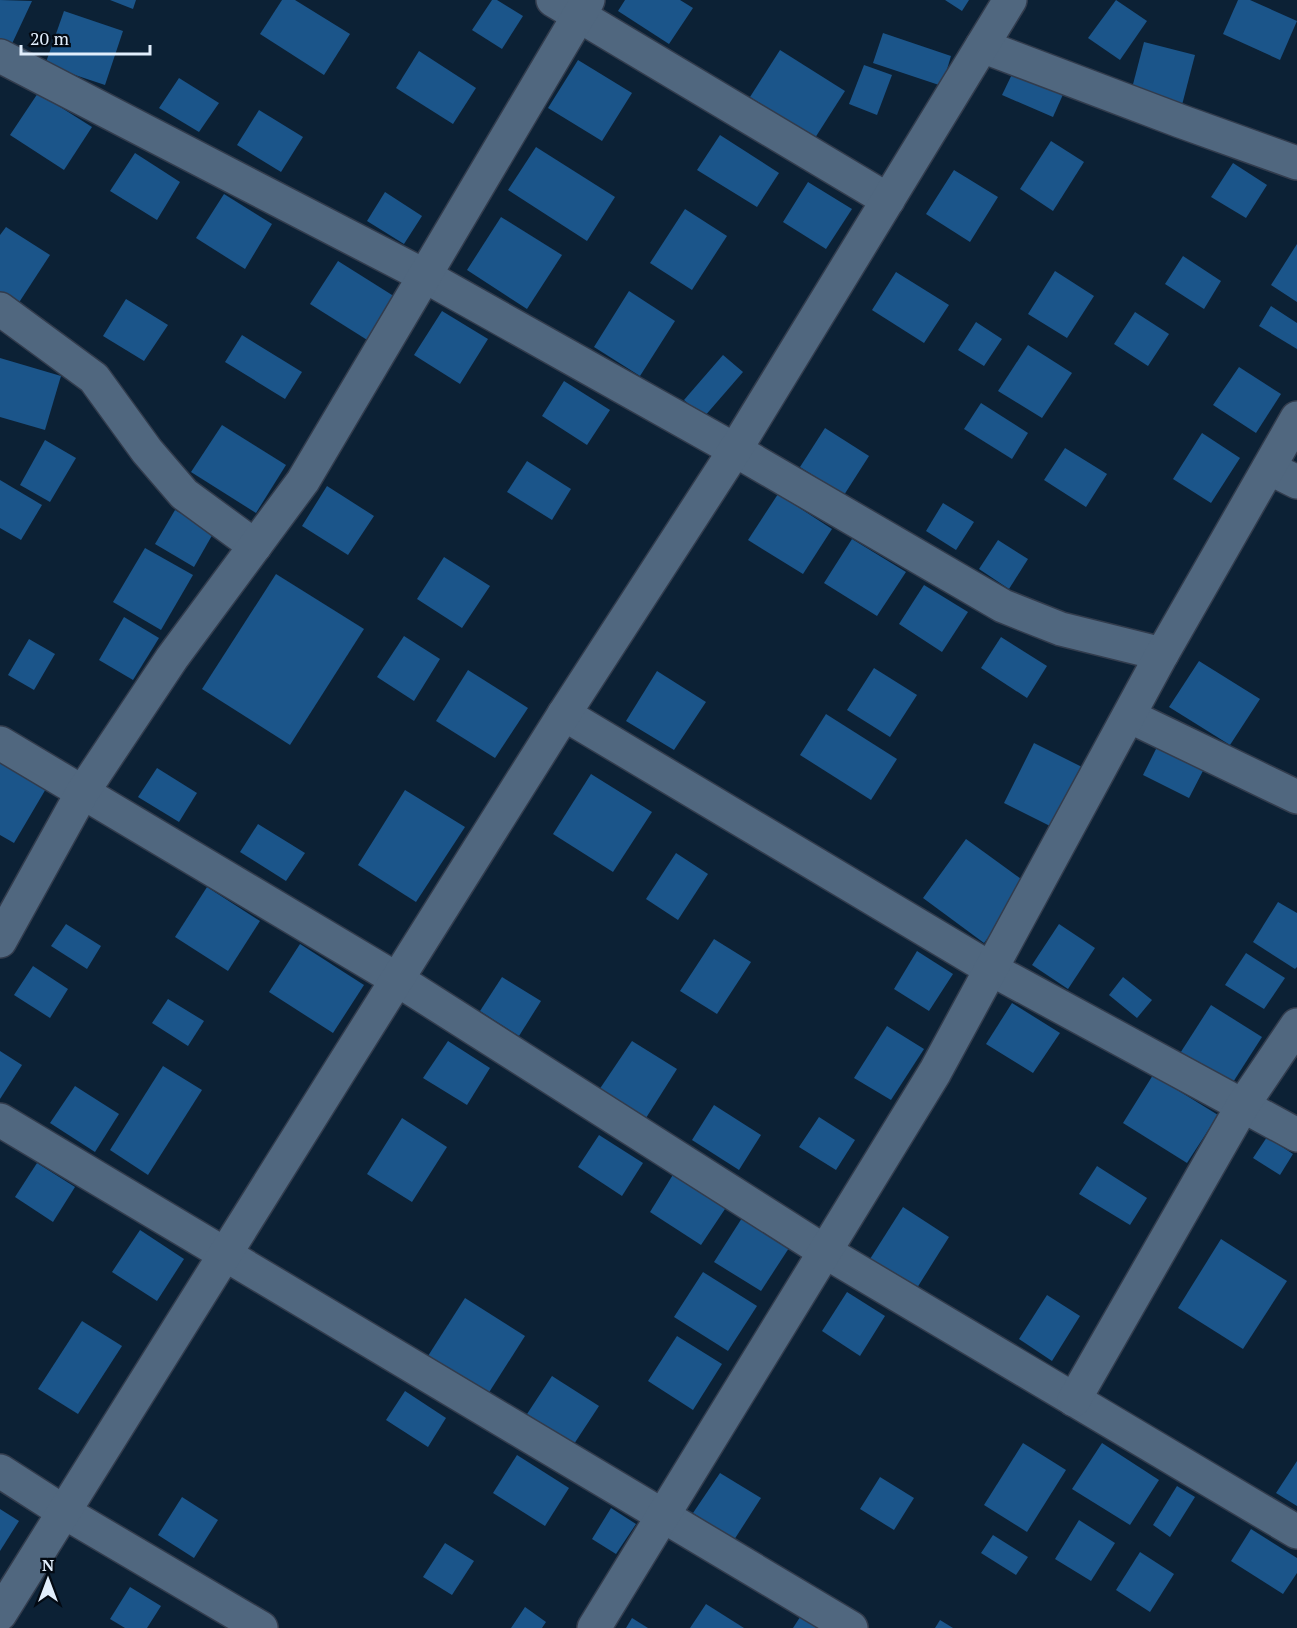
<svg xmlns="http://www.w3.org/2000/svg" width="1297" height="1628" font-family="'PT Serif',serif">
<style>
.building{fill:#1b558a}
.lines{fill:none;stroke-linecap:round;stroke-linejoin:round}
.minor-casing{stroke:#323c4d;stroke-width:36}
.minor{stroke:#50677f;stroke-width:33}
</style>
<rect width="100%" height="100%" fill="#0c2135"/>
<!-- building -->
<g class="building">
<path d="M0,0l32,1 -22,47 -10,-4z"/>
<path d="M110,0h26l-3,9z"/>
<path d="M282,0h13l55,34 -26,41 -64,-41z"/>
<path d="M492,0h5l26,16 -21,33 -30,-19z"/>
<path d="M625,0h55l13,8 -24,36 -51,-33z"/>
<path d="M945,0h24l-7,11z"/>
<path d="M1116,0l31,21 -27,39 -32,-22z"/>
<path d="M1238,0h12l47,21 -17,39 -57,-26z"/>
<path d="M64,11l59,20 -18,54 -60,-20z"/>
<path d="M883,33l68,23 -9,30 -69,-23z"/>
<path d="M1144,42l51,13 -13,50 -51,-13z"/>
<path d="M780,50l65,41 -30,47 -65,-41z"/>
<path d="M419,51l57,37 -23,36 -57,-36z"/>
<path d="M578,60l54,33 -30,48 -54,-33z"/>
<path d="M864,65l28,10 -15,40 -28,-11z"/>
<path d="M1015,68l50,22 -12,27 -51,-22z"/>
<path d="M179,78l40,25 -20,29 -40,-24z"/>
<path d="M38,93l54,34 -28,43 -54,-35z"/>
<path d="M259,110l44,27 -22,35 -44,-27z"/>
<path d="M720,135l59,38 -22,34 -60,-37z"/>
<path d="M1051,141l33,21 -31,49 -33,-22z"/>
<path d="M536,147l79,50 -28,44 -79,-51z"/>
<path d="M135,153l45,29 -23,38 -47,-29z"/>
<path d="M1233,163l34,22 -21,33 -35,-21z"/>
<path d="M954,170l44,27 -28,45 -44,-28z"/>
<path d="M808,182l44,27 -26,40 -43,-27z"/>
<path d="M385,192l37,24 -18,28 -37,-23z"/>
<path d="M224,194l48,30 -27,45 -49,-31z"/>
<path d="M685,209l42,27 -35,54 -42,-27z"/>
<path d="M501,217l61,38 -35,54 -60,-39z"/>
<path d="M6,227l44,28 -32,49 -18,-12v-57z"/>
<path d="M1297,244v58l-26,-17z"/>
<path d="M1183,256l38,25 -17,28 -39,-25z"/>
<path d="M338,261l62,39 -28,43 -62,-39z"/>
<path d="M1055,271l39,25 -27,42 -39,-24z"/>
<path d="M896,272l53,33 -25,38 -52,-33z"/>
<path d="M629,291l46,30 -35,55 -46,-29z"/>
<path d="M126,299l42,26 -24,36 -41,-25z"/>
<path d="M1271,306l26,17v26l-38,-23z"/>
<path d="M442,311l46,28 -28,45 -46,-29z"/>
<path d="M1135,312l34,22 -21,32 -34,-22z"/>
<path d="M976,322l26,17 -18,27 -26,-16z"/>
<path d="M242,335l60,37 -17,27 -60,-37z"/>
<path d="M1028,345l44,28 -30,45 -44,-27z"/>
<path d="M723,355l20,17 -39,45 -20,-17z"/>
<path d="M0,358l61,18 -16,54 -45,-13z"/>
<path d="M1239,367l42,27 -25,39 -43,-28z"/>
<path d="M564,381l46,29 -23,35 -45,-29z"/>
<path d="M981,403l47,30 -16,26 -48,-30z"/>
<path d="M222,425l64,40 -30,48 -65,-41z"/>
<path d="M825,428l44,28 -25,39 -44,-28z"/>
<path d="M1202,433l38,25 -29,45 -38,-24z"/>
<path d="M45,440l31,18 -26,44 -30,-17z"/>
<path d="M1065,448l42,26 -21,33 -42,-27z"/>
<path d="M527,461l44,28 -19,31 -45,-28z"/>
<path d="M0,480l42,25 -21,35 -21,-12z"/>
<path d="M327,486l47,30 -26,39 -46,-29z"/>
<path d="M778,494l54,35 -29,45 -55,-34z"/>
<path d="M943,503l31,19 -18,28 -30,-19z"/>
<path d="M175,510l39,22 -20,35 -39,-23z"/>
<path d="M852,539l54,33 -29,44 -53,-33z"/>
<path d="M998,540l30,19 -19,30 -30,-20z"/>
<path d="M145,548l48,27 -32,55 -48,-28z"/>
<path d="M444,557l46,29 -28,42 -45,-29z"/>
<path d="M276,574l88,55 -74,116 -88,-56z"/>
<path d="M924,585l44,27 -26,40 -43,-28z"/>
<path d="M124,617l35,21 -26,42 -34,-20z"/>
<path d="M404,636l36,23 -26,42 -37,-24z"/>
<path d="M1001,637l46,29 -20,32 -46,-30z"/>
<path d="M29,639l26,15 -21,36 -26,-15z"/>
<path d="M1199,661l61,38 -30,46 -61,-38z"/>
<path d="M874,668l43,27 -27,42 -43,-27z"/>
<path d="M468,670l60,38 -33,50 -59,-37z"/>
<path d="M657,671l49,31 -32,48 -48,-29z"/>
<path d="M826,714l71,45 -26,41 -71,-45z"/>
<path d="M1160,741l46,24 -17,33 -46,-23z"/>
<path d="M1034,743l54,27 -30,60 -54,-27z"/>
<path d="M0,760l47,27 -33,56 -14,-8z"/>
<path d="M157,768l40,25 -18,29 -41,-25z"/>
<path d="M591,774l61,38 -39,60 -60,-38z"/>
<path d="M405,790l60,37 -49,75 -58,-37z"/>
<path d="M258,824l47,29 -19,28 -46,-29z"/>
<path d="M966,839l62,45 -44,59 -61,-45z"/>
<path d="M676,853l32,21 -30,46 -32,-21z"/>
<path d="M207,887l53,34 -32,50 -53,-34z"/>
<path d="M1278,902l19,11v54l-2,2 -42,-27z"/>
<path d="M66,924l35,22 -14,23 -36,-23z"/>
<path d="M1059,924l36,24 -27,41 -36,-24z"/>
<path d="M714,939l37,23 -34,52 -37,-23z"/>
<path d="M300,944l64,41 -31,48 -64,-41z"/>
<path d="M917,951l36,23 -24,37 -35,-22z"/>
<path d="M1246,953l39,25 -21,31 -39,-24z"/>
<path d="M33,966l35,23 -18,29 -36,-23z"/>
<path d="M502,977l39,24 -22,35 -39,-25z"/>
<path d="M1123,977l29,23 -15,18 -28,-23z"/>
<path d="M168,999l36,22 -16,25 -36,-23z"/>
<path d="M1012,1003l48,30 -27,40 -47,-29z"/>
<path d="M1211,1005l51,32 -34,53 -51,-32z"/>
<path d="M887,1026l37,23 -33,51 -37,-22z"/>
<path d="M448,1041l42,27 -23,37 -44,-27z"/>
<path d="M632,1041l45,28 -31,49 -47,-28z"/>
<path d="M0,1051l22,14 -22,34z"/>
<path d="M163,1066l39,24 -54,85 -38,-25z"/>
<path d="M1153,1075l65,40 -31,48 -64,-40z"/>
<path d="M75,1086l44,28 -24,38 -45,-29z"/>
<path d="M714,1105l47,30 -22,35 -47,-30z"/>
<path d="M819,1117l36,23 -19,30 -37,-23z"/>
<path d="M402,1118l45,29 -35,55 -45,-28z"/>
<path d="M599,1135l44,28 -21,33 -44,-29z"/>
<path d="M1267,1137l26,17 -13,21 -27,-17z"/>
<path d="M37,1163l38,24 -22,35 -38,-25z"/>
<path d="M1097,1166l50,32 -17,27 -51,-31z"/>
<path d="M674,1173l53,33 -26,39 -51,-33z"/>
<path d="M903,1207l46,30 -32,51 -47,-29z"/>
<path d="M742,1218l47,30 -28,43 -47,-29z"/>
<path d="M140,1230l44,29 -27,42 -45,-29z"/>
<path d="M1221,1239l66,42 -44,68 -65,-41z"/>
<path d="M703,1272l54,34 -29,45 -54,-34z"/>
<path d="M847,1292l38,24 -25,40 -38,-25z"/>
<path d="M1047,1295l33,21 -28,45 -33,-22z"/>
<path d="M465,1298l60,38 -37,58 -60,-38z"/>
<path d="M82,1321l40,25 -44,68 -40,-25z"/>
<path d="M677,1336l45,28 -29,46 -45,-29z"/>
<path d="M552,1376l47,30 -25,38 -47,-30z"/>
<path d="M405,1391l41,27 -18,29 -42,-27z"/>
<path d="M1023,1443l43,27 -39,62 -43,-27z"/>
<path d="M1102,1443l57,37 -29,45 -58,-36z"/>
<path d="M517,1455l52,33 -24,38 -52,-33z"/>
<path d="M1297,1461v45l-21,-13z"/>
<path d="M720,1473l41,25 -27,42 -41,-27z"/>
<path d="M880,1477l34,21 -20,32 -34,-21z"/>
<path d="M1177,1486l18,11 -25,40 -17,-12z"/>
<path d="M182,1497l36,23 -24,38 -36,-23z"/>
<path d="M611,1508l25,16 -20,30 -24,-15z"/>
<path d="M0,1509l19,12 -19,30z"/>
<path d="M1079,1520l36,23 -24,38 -36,-22z"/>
<path d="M1251,1529l46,29v15l-14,21 -52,-33z"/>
<path d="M993,1535l35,22 -12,18 -35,-22z"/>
<path d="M445,1543l29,18 -22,34 -29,-18z"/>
<path d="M1140,1552l34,22 -24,38 -34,-22z"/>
<path d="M130,1587l31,19 -14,22h-22l-15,-9z"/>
<path d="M706,1604l38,24h-54z"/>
<path d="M525,1607l21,15 -4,6h-31z"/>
<path d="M802,1614l21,14h-30z"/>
<path d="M632,1618l16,10h-22z"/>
<path d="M940,1620l13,8h-18z"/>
</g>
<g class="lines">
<!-- minor casing -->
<g class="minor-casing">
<g id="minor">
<path d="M553,0l335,200"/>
<path d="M982,46l198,75 117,42"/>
<path d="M0,56l425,220 310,174 268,156 58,23 101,25"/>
<path d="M0,309l94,69 53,73 37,43 71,52"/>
<path d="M1269,468l28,14"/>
<path d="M564,714l427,255 306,166"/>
<path d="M1129,716l168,81"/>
<path d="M0,743l398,237 426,271 473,281"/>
<path d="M0,941l82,-148 90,-135 131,-177 285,-481"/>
<path d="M0,1120l851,508"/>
<path d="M1074,1400l169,-295 54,-80"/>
<path d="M0,1471l64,41 197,116"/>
<path d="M0,1614l342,-547 222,-353 171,-264 275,-450"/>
<path d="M594,1628l341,-556 227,-418 135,-236"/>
</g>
</g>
<!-- minor -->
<use href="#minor" class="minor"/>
</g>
<!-- north arrow -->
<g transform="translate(48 1580)" stroke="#030a13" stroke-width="4.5" paint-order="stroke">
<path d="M0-4.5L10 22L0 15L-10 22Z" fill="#e1eefc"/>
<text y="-9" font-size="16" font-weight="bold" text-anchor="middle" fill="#e1eefc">N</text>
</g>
<!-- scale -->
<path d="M21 45v9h129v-9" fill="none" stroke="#e1eefc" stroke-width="3"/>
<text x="30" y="45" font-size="18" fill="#e1eefc" stroke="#030a13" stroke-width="4.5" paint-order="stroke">20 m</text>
</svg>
